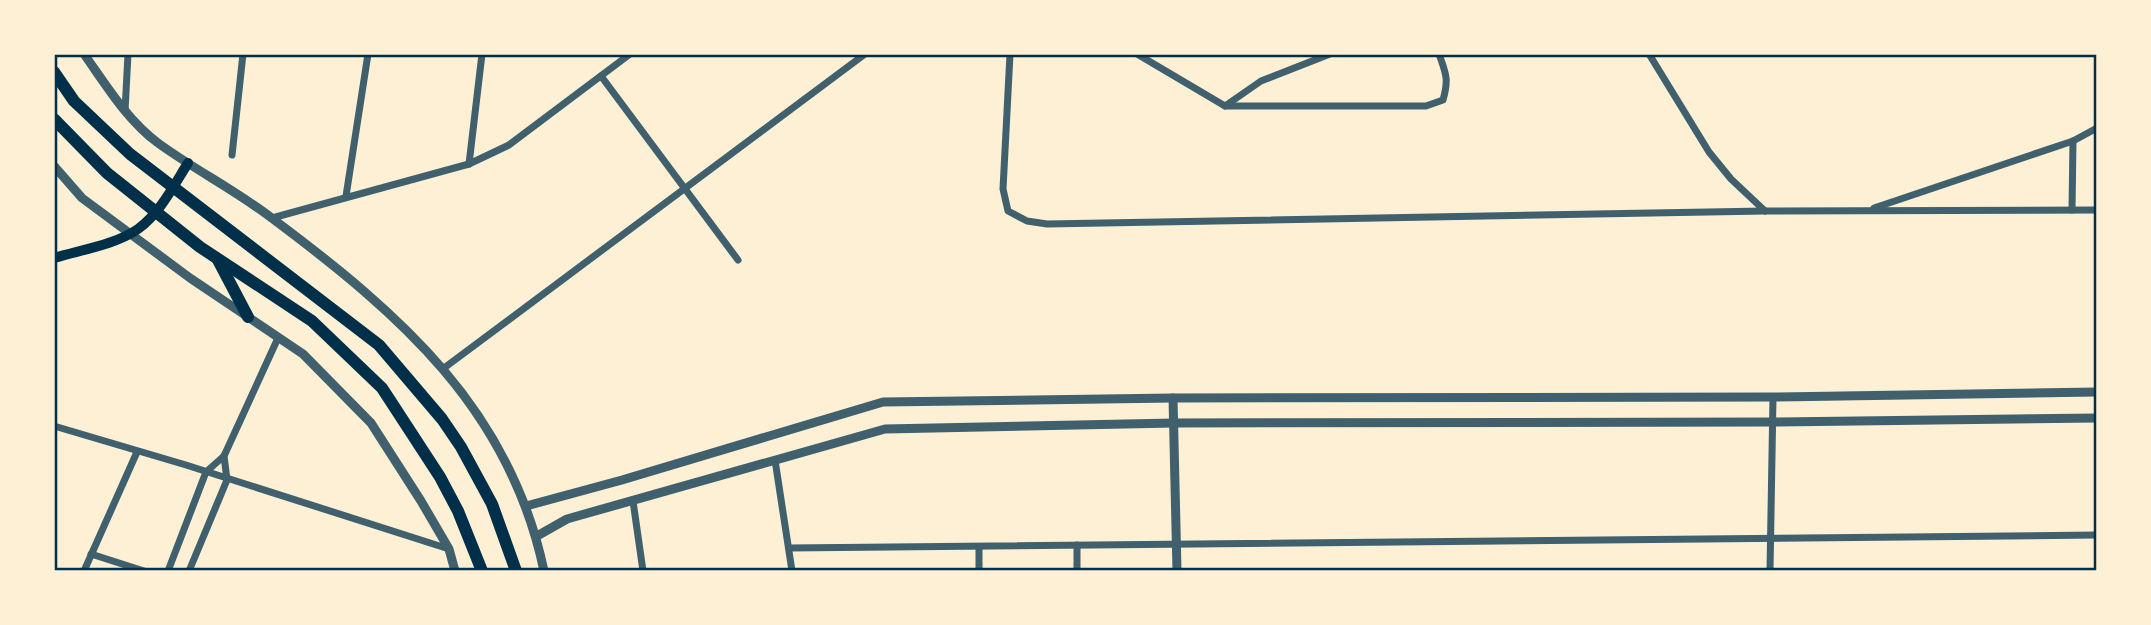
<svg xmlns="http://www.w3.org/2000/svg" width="2151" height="625" font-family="Quicksand,sans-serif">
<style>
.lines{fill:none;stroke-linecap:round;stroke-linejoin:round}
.minor{stroke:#3f606c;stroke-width:7}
.tertiary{stroke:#3f606c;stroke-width:9}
.secondary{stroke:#003049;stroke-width:10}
.primary{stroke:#003049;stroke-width:12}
.neatline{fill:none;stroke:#003049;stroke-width:2.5}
</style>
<rect width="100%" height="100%" fill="#fdf0d5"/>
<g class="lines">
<!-- minor -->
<g class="minor">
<path d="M1010,54l-7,135 5,22 19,10 20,3 718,-13 332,-1"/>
<path d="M1137,54l88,52h201l17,-6c6,-21 3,-26 -4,-46"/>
<path d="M1649,54l60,98 22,27 34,32"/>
<path d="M601,76l137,184"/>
<path d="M1225,106l36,-25 69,-27"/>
<path d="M125,111l3,-57"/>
<path d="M232,155l11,-101"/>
<path d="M469,164l13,-110"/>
<path d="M346,196l22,-142"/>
<path d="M1874,208l199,-67 24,-13"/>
<path d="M2072,210l1,-69"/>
<path d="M272,218l197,-54 40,-19 121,-91"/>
<path d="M444,368l421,-314"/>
<path d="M54,426l132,39 263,84"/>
<path d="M775,460l17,111"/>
<path d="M633,501l10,70"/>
<path d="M789,548l1308,-13"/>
<path d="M91,554l53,17"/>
<path d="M84,571l53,-119"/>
<path d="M168,571l38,-99 18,-16 54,-118"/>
<path d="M189,571l38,-91 -3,-24"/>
<path d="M979,571v-24"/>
<path d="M1077,571v-26"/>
<path d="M1770,571l3,-174"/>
</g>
<!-- tertiary -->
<g class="tertiary">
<path d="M84,54c22,31 43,66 74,89 37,27 79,48 115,76 127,95 237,190 271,352"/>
<path d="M54,166l28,32 108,80 113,76 68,69 50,78 28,48 6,22"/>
<path d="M1173,398l4,173"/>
<path d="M526,506l96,-26 261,-78 290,-4 600,-1 324,-5"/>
<path d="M537,536l30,-17 318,-90 289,-6 599,-1 324,-4"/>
</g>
<!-- secondary -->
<path class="secondary" d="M54,258c26,-8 61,-13 84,-29 22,-16 36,-44 50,-66"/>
<!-- primary -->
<g class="primary">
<path d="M54,72l20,29 56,53 249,191 63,74 19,28 31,57 24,67"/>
<path d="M54,119l53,54 93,74 112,74 70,67 58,89 18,34 24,60"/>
<path d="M218,260l30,57"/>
</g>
</g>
<!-- border -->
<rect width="2151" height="625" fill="none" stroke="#fdf0d5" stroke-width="112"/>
<rect x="56" y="56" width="2039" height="513" class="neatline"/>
</svg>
